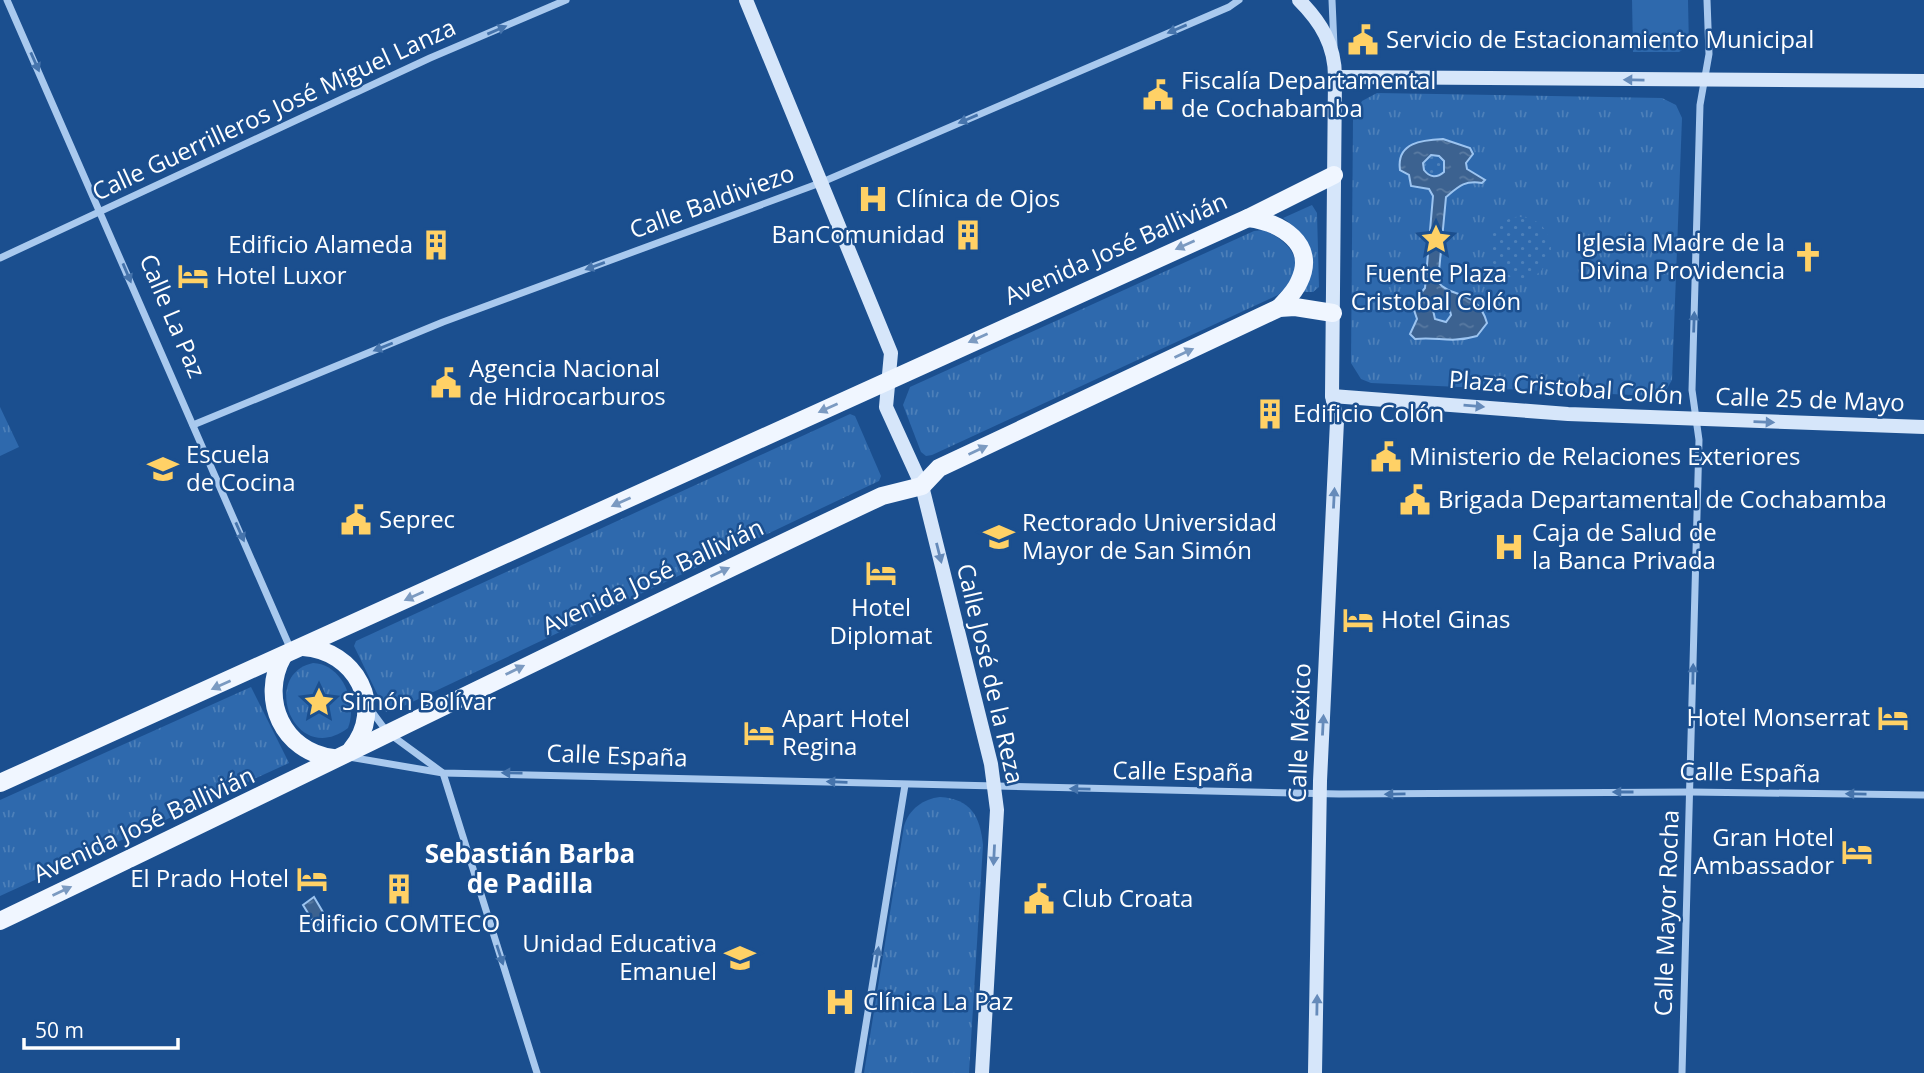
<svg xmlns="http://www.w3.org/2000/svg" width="1924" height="1073" font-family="'Open Sans',sans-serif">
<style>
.grass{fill:url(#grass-tufts)}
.garden{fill:url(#garden-dots)}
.pitch{fill:#2e69ad}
.water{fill:url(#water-ripples);stroke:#9cc4f0;stroke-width:2;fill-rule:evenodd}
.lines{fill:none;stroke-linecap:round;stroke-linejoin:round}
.minor{stroke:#a9c9ee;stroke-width:7}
.secondary{stroke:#d6e6fa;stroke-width:14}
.primary{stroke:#f0f6ff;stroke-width:18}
.oneway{fill:#4674ac}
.oneway2{fill:#668bba}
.oneway3{fill:#7b9ac1}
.labels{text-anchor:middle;stroke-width:5;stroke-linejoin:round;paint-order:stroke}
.poi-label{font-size:24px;fill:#fff;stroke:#1b4f8f;text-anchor:start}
.street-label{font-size:24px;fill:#fff;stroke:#1b4f8f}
.neighbourhood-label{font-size:26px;font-weight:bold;fill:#fff;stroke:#1b4f8f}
</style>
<defs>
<pattern id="grass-tufts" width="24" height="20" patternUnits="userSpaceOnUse" patternTransform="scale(1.75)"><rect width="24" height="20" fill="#2e69ad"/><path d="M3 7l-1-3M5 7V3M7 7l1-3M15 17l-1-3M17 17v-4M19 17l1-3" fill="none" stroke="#4d80b9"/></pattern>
<pattern id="garden-dots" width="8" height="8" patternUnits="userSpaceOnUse" patternTransform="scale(1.75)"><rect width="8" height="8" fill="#2e69ad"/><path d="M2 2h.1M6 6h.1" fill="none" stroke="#4d80b9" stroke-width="1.8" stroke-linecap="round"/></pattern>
<pattern id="water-ripples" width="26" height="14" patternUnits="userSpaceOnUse" patternTransform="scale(1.75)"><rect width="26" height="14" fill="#3c6290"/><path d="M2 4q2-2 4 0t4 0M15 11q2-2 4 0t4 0" fill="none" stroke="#597aa1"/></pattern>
</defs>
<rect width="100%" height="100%" fill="#1b4f8f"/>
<!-- grass -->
<g class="grass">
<path d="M1377,93l285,5 14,7 6,13 -10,262 -6,10 -12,6 -283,-13 -10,-4 -10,-16 2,-244 9,-18z"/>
<path d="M1312,205l5,8 2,74 -6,5h-11c20,-27 6,-57 -19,-74z"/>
<path d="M1264,230c32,15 44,37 14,65l-346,160 -6,1 -5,-4 -18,-47 7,-18 344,-156z"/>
<path d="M0,407l19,40 -19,9z"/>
<path d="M850,414l5,2 26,60 -2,5 -488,231h-5l-32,-66 2,-5z"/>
<path d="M313,663c29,1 45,39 35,65 -53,40 -89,-53 -35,-65z"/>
<path d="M251,687l38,76 -289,133v-96z"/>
<path d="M940,797c31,2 40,19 43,48l-14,228h-105l40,-247c5,-17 19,-27 36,-29z"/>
</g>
<!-- garden -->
<g class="garden">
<circle cx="1434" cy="166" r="11"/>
<circle cx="1520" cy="248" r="31"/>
</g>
<!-- pitch -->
<path class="pitch" d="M1632,0h56l1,46 -10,6h-46z"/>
<!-- water -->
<g class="water">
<path d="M1443,139l27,9 3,6 -7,9 1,6 18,11 -3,3c-17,-3 -23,3 -36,14l-8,85c13,17 39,6 49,41l-10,13c-28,8 -39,0 -62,3l-5,-5 7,-15 -5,-15 13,-16 8,-92 -4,-7 -18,-3 -2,-11 -9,-5c-4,-28 23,-30 43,-31zM1431,155l8,1 5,5v11c-7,6 -14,6 -20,-2l-1,-7zM1444,305l5,2 2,8 -5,7 -11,-3 -2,-9z"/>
<path d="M314,897l13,22 -11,7 -13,-21z"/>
</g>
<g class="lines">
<!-- minor -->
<g class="minor">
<path d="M7,0l284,650"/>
<path d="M1332,0l2,46"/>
<path d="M0,258l430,-200 136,-58"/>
<path d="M193,425l250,-103 377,-139 409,-176 10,-7"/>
<path d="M370,709l17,23 56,41 94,300"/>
<path d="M349,757l94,16 896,21 352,-2 233,3"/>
<path d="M858,1073l47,-288"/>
<path d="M1682,1073l17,-633 -7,-50 8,-285 9,-51 -2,-54"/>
</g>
<!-- secondary -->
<g class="secondary">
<path d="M746,0l145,353 -5,54 36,79 69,278 6,46 -15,263"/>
<path d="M1299,0c22,22 36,45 36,77l-3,319 5,25 -17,360 -5,292"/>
<path d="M1335,77l589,4"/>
<path d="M1332,396l236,18 356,13"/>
</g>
<!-- primary -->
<g class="primary">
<path d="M1248,218c32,4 70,26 51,64 -4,10 -13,18 -20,26"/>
<path d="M303,647c52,3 84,60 48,103"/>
<path d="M283,656c-24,43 0,96 50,102"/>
<path d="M0,783l1248,-565 86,-43"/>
<path d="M0,921c295,-141 587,-286 882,-425l40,-10 17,-18 340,-160 16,-1 38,6"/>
</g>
</g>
<!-- one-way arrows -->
<defs><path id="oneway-solid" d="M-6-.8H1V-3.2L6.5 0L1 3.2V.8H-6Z" transform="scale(1.75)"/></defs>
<g class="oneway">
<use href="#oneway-solid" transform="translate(1177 29) rotate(157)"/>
<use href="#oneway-solid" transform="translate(497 30) rotate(-23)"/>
<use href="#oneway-solid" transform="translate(35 62) rotate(66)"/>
<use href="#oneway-solid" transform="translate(968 119) rotate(157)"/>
<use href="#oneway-solid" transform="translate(595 266) rotate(160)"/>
<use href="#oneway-solid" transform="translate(127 273) rotate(67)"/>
<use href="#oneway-solid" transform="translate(1694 322) rotate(-88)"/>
<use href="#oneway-solid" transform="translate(383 347) rotate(158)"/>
<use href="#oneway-solid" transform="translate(240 532) rotate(66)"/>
<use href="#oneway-solid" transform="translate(1693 674) rotate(-89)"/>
<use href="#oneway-solid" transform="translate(512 773) rotate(-179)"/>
<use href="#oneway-solid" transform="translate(837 782) rotate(-178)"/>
<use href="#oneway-solid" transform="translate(1080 789) rotate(-179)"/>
<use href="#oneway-solid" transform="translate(1623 792) rotate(180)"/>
<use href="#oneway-solid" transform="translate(1395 794) rotate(179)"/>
<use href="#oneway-solid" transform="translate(1856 794) rotate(-179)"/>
<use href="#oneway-solid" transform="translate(500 955) rotate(72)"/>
<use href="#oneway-solid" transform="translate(877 957) rotate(-81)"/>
</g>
<g class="oneway2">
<use href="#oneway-solid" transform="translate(1634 80) rotate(-179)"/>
<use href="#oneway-solid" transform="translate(1474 406) rotate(5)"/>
<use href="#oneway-solid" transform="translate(1764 422) rotate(2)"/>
<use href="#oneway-solid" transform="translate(1334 498) rotate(-87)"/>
<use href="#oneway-solid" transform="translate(939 553) rotate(76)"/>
<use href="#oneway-solid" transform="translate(1323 725) rotate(-87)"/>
<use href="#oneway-solid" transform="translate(994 855) rotate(93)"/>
<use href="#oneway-solid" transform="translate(1317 1005) rotate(-89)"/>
</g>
<g class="oneway3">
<use href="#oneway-solid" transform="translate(1185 245) rotate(156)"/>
<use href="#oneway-solid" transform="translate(978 338) rotate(156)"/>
<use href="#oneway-solid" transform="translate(1184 353) rotate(-25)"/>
<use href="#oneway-solid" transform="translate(828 408) rotate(156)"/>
<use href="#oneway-solid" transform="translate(978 450) rotate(-25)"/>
<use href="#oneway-solid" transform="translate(621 502) rotate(156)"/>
<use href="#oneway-solid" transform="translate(720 572) rotate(-25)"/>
<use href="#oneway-solid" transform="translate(414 596) rotate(156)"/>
<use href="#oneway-solid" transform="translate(515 670) rotate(-26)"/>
<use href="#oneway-solid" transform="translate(221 685) rotate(156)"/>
<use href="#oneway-solid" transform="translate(62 891) rotate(-25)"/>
</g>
<!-- icons -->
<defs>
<g id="civic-bare" transform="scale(2.415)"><path d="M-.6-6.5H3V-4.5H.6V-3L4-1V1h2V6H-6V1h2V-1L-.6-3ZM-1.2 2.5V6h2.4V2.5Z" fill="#ffd166" stroke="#1b4f8f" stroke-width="2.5" paint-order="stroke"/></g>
<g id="hospital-bare" transform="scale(2.415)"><path d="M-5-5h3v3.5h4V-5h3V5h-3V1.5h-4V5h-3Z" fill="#ffd166" stroke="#1b4f8f" stroke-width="2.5" paint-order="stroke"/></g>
<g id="building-bare" transform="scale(2.415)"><path d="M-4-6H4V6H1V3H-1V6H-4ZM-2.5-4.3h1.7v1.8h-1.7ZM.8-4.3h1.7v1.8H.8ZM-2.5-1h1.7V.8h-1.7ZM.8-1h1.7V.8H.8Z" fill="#ffd166" stroke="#1b4f8f" stroke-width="2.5" paint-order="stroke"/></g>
<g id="sight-bare" transform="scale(2.415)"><path d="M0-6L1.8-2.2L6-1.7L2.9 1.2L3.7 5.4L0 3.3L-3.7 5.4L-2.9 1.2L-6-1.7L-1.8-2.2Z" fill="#ffd166" stroke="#1b4f8f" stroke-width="2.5" paint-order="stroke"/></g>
<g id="church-bare" transform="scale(2.415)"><path d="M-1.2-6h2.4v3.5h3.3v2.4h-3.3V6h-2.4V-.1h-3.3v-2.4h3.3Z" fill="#ffd166" stroke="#1b4f8f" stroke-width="2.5" paint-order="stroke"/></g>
<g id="hotel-bare" transform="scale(2.415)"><path d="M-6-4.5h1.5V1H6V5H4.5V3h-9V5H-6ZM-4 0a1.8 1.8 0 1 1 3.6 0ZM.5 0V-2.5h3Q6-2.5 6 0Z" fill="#ffd166" stroke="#1b4f8f" stroke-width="2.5" paint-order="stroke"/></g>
<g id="university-bare" transform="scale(2.415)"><path d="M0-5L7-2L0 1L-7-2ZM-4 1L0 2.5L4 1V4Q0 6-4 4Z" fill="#ffd166" stroke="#1b4f8f" stroke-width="2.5" paint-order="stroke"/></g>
<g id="school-bare" transform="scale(2.415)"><path d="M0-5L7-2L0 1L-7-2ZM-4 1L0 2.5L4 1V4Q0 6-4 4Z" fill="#ffd166" stroke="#1b4f8f" stroke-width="2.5" paint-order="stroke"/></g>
</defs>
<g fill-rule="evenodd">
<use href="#civic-bare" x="1363" y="40"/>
<use href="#civic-bare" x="1158" y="95"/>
<use href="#hospital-bare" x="873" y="199"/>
<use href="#building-bare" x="968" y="235"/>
<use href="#sight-bare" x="1436" y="239"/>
<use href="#building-bare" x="436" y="245"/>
<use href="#church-bare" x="1808" y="257"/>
<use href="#hotel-bare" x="193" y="276"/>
<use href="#civic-bare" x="446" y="383"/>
<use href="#building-bare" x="1270" y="414"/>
<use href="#civic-bare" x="1386" y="457"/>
<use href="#university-bare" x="163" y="469"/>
<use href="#civic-bare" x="1415" y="500"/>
<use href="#civic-bare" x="356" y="520"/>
<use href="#university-bare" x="999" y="537"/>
<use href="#hospital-bare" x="1509" y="547"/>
<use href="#hotel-bare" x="881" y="573"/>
<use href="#hotel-bare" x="1358" y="620"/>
<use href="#sight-bare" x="319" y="702"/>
<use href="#hotel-bare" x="1893" y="718"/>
<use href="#hotel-bare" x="759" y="733"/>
<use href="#hotel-bare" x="1857" y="852"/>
<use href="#hotel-bare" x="312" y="879"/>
<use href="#building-bare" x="399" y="889"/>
<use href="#civic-bare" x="1039" y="899"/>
<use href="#school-bare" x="740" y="958"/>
<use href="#hospital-bare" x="840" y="1002"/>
</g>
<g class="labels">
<!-- poi labels -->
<g class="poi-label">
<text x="1386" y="48">Servicio de Estacionamiento Municipal</text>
<text x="1181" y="89">Fiscalía Departamental<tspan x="1181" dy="28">de Cochabamba</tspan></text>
<text x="896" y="207">Clínica de Ojos</text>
<text x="945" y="243" text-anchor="end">BanComunidad</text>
<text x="1785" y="251" text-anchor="end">Iglesia Madre de la<tspan x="1785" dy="28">Divina Providencia</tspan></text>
<text x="413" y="253" text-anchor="end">Edificio Alameda</text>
<text x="1436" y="282" text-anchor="middle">Fuente Plaza<tspan x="1436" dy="28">Cristobal Colón</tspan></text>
<text x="216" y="284">Hotel Luxor</text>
<text x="469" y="377">Agencia Nacional<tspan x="469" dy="28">de Hidrocarburos</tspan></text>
<text x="1293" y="422">Edificio Colón</text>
<text x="186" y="463">Escuela<tspan x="186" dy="28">de Cocina</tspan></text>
<text x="1409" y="465">Ministerio de Relaciones Exteriores</text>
<text x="1438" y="508">Brigada Departamental de Cochabamba</text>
<text x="379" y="528">Seprec</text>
<text x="1022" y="531">Rectorado Universidad<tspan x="1022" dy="28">Mayor de San Simón</tspan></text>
<text x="1532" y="541">Caja de Salud de<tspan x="1532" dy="28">la Banca Privada</tspan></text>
<text x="881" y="616" text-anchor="middle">Hotel<tspan x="881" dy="28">Diplomat</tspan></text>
<text x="1381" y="628">Hotel Ginas</text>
<text x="342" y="710">Simón Bolívar</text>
<text x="1870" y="726" text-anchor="end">Hotel Monserrat</text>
<text x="782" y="727">Apart Hotel<tspan x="782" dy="28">Regina</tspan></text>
<text x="1834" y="846" text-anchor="end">Gran Hotel<tspan x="1834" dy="28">Ambassador</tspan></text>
<text x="289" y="887" text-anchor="end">El Prado Hotel</text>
<text x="1062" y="907">Club Croata</text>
<text x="399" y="932" text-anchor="middle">Edificio COMTECO</text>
<text x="717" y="952" text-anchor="end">Unidad Educativa<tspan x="717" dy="28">Emanuel</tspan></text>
<text x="863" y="1010">Clínica La Paz</text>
</g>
<!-- street labels -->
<g class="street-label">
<text transform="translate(274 110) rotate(-25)" y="8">Calle Guerrilleros José Miguel Lanza</text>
<text transform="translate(712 202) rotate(-20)" y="8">Calle Baldiviezo</text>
<text transform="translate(1116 249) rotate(-24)" y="8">Avenida José Ballivián</text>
<text transform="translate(172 316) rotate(67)" y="8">Calle La Paz</text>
<text transform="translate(1566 388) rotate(4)" y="8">Plaza Cristobal Colón</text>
<text transform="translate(1810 400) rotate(2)" y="8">Calle 25 de Mayo</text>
<text transform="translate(653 577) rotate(-25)" y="8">Avenida José Ballivián</text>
<text transform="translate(990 674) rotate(77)" y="8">Calle José de la Reza</text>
<text transform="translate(1300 733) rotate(-88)" y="8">Calle México</text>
<text transform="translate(617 756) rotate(2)" y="8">Calle España</text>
<text transform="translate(1183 772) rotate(1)" y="8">Calle España</text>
<text transform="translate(1750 773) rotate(1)" y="8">Calle España</text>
<text transform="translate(144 825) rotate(-25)" y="8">Avenida José Ballivián</text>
<text transform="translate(1667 913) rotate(-88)" y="8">Calle Mayor Rocha</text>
</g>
<!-- neighbourhood labels -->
<g class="neighbourhood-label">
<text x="530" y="863">Sebastián Barba<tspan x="530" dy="30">de Padilla</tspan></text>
</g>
</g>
<!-- scale -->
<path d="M24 1038v10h154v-10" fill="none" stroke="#ffffff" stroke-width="3.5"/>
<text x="35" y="1038" font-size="21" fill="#ffffff" stroke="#1b4f8f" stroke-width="5" paint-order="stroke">50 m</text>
</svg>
